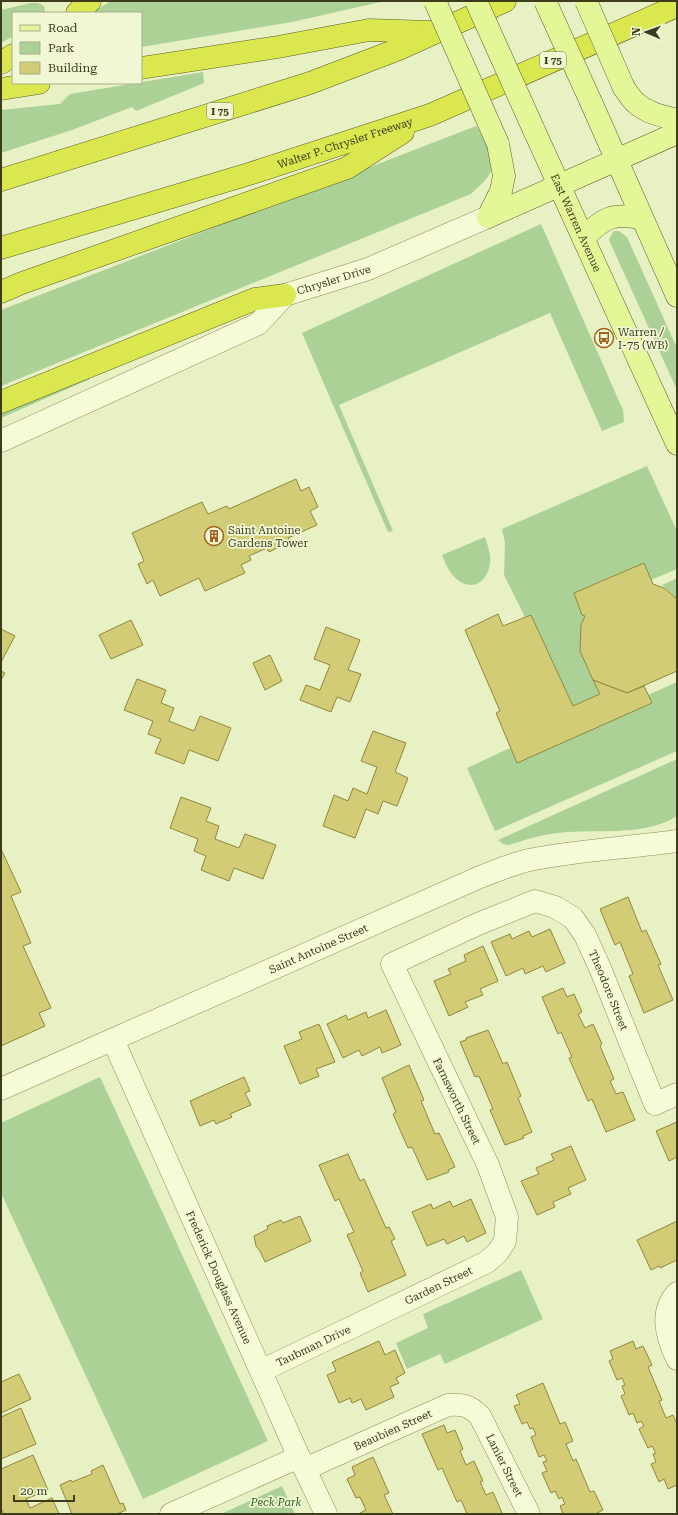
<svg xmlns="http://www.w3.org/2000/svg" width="678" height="1515" font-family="'Roboto Serif',serif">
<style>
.green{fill:#acd196}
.building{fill:#d2cc76;stroke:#8f873c}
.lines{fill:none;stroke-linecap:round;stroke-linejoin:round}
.minor-casing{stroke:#8b8d58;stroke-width:23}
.tertiary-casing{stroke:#8b8d58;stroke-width:23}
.primary-casing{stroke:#5b5a2d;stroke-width:23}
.motorway-casing{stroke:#5b5a2d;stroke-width:23}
.minor{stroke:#f4fbd7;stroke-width:22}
.tertiary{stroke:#f4fbd7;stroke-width:22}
.primary{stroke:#e4f798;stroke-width:22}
.motorway{stroke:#dbe74e;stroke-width:22}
.primary-bridge-casing{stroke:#5b5a2d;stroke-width:23;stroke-linecap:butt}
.primary-bridge{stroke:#e4f798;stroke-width:22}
.labels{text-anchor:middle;stroke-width:3.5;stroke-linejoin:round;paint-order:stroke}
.shield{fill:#f0f8d3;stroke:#727454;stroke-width:1}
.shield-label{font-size:10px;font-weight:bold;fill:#3c3c1d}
.street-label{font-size:11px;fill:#3c3c1d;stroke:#f0f8d3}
.poi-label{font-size:11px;fill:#3c3c1d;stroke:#f0f8d3;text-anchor:start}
.park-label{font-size:11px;font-style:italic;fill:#2f5a22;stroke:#f0f8d3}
</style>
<rect width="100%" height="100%" fill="#e7f1c3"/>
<!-- green -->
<g class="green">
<path d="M111,1h274l-93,21 -151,25v-34h-50z"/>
<path d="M31,3h7l6,3 1,4 -1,3h-31v23l-12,7v-33z"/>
<path d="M203,72l1,11 -68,28 -4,-4 -60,23 -71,23v-43l59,-6 10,-10z"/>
<path d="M476,126c8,11 21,33 14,47 -4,8 -13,15 -19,21l-470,192v-76z"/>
<path d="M541,224l82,186 1,12 -22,9 -52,-118 -211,92 54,126 -5,1 -86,-199z"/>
<path d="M614,231h5l8,6 50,111v42l-68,-150 1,-3z"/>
<path d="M85,377l5,2 -89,39v-8z"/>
<path d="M647,466l30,65v38l-26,11 -8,-17 -69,30 8,21 3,2 15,78 -27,12 -42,-91 -6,2 -21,-42 1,-32 -3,-14z"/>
<path d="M485,537c2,6 4,12 5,18 2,18 -11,39 -31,26 -9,-6 -13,-16 -17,-26z"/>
<path d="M677,578v21l-15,-14z"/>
<path d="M677,682v69l-182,80 -28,-63 43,-20 7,14 135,-59 -4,-8z"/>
<path d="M677,759v57c-36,23 -87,11 -127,18 -14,2 -28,7 -42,11l-5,-1 -5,-4z"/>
<path d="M100,1077l168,364 -125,58 -142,-306v-70z"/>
<path d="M521,1270l22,49 -98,45 -5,-10 -33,15 -11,-26 32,-15 -5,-14z"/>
<path d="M282,1486l13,28h-74z"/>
</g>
<!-- building -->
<g class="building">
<path d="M296,479l5,12 8,-4 9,20 -8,4 7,14 -29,13 2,4 -21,10 -2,-4 -18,8 2,4 -10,5 4,8 -40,18 -6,-13 -39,18 -7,-16 -6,4 -9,-20 6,-3 -12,-28 70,-31 6,12 19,-8 2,3z"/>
<path d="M644,563l9,21 11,4 13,11v72l-50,22 -34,-13 -13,-29 1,-26 4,-9 -3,-1 -8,-22z"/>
<path d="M498,614l5,12 28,-11 42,91 27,-12 -7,-14 34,13 17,-7 8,17 -135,60 -21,-50 4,-2 -35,-81z"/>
<path d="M131,620l12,25 -32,14 -12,-24z"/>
<path d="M326,627l34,13 -12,30 13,4 -11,28 -13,-5 -6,15 -31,-12 6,-15 14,5 10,-25 -16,-6z"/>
<path d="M1,629l14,7 -14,26z"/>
<path d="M270,655l12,26 -17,9 -12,-27z"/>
<path d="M1,671l4,2 -4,7z"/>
<path d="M137,679l29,11 -5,13 13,5 -5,13 25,10 6,-15 31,12 -13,33 -29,-11 -5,14 -29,-11 6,-14 -13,-5 5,-13 -29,-11z"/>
<path d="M373,731l33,12 -11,29 13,6 -11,28 -14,-5 -5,13 -12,-5 -11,29 -32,-12 11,-31 14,6 5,-13 14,6 10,-27 -16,-6z"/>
<path d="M181,797l30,11 -5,13 13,5 -4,13 24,9 6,-14 31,11 -13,34 -29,-11 -5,13 -28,-11 5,-14 -12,-5 4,-12 -28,-11z"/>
<path d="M1,849l20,43 -10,4 20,47 -8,3 28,62 -12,5 6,13 -44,20z"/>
<path d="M628,897l14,35 4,-2 15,34 -3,1 15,35 -29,13 -15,-37 4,-2 -13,-32 -5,3 -15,-36z"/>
<path d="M550,929l15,34 -19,9 -3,-6 -18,8 -2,-6 -17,8 -15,-34 19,-8 2,5 17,-8 3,6z"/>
<path d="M483,946l15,35 -18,8 3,6 -18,7 3,5 -19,9 -15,-35 17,-7 -3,-5 18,-8 -2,-6z"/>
<path d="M563,988l4,9 7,-3 8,18 -4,2 7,14 8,-4 9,20 -2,2 14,33 -4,2 6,13 7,-2 12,28 -29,12 -14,-33 -4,2 -19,-43 3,-1 -11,-25 -3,2 -16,-37z"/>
<path d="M386,1010l15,35 -19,8 -2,-6 -18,9 -3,-6 -16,8 -16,-34 19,-9 2,5 18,-8 2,6z"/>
<path d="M319,1024l16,38 -19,7 3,7 -19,8 -16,-38 18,-7 -3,-7z"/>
<path d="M488,1030l15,34 4,-2 14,34 -3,2 14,34 -9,4 1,2 -19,7 -15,-35 3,-1 -14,-33 -4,1 -15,-35 6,-2v-2z"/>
<path d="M409,1065l15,35 -3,1 14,33 4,-1 16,34 -7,3 1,2 -22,8 -15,-33 -4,1 -15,-34 3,-2 -14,-34z"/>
<path d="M244,1077l6,14 -5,2 6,12 -21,9 2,3 -16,7 -2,-4 -14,6 -10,-25z"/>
<path d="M677,1122v35l-8,4 -13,-30z"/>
<path d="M571,1146l15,34 -18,8 3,6 -18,8 2,5 -18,8 -16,-34 18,-7 -3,-6 18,-8 -3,-6z"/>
<path d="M348,1154l12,27 4,-2 22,49 3,-1 6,12 -4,2 15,34 -38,17 -8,-19 3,-2 -16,-36 7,-3 -15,-33 -4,2 -16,-36z"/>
<path d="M471,1199l15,34 -19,9 -3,-6 -17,8 -3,-5 -17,7 -15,-34 19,-8 2,5 17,-8 3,6z"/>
<path d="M300,1216l11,25 -46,21 -5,-11 -4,-5 -2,-10 14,-7 -1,-3 14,-6 2,3z"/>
<path d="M677,1221v39l-17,8 -1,-2 -8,4 -14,-30z"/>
<path d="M379,1341l6,14 10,-5 10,23 -9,5 3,5 -9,4 4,10 -28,13 -5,-11 -9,4 -2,-5 -11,5 -12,-28 9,-4 -4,-9z"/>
<path d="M633,1341l3,8 7,-3 9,19 -4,2 14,33 -3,1 7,17 7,-3 4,9v61l-9,4 -4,-10 -5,3 -8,-18 5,-2 -3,-8 3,-1 -4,-7 -4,2 -9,-19 5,-3 -3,-5 -4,2 -4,-10 -4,2 -8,-19 4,-2 -3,-8 3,-1 -3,-7 -5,2 -8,-19 4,-2 -3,-8z"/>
<path d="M19,1374l12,25 -30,14v-31z"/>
<path d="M543,1383l17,41 5,-2 8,19 -7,3 7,17 3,-2 14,33 4,-1 9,19 -8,4h-32l-3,-8 5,-2 -3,-7 -3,2 -4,-8 -4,2 -9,-20 5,-2 -4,-9 4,-1 -3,-6 -5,2 -8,-20 5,-2 -3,-7 -3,1 -3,-7 -5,2 -8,-18 6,-2 -4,-9z"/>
<path d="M21,1408l15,36 -35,15v-42z"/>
<path d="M444,1425l3,8 8,-3 8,19 -3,2 6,14 8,-4 9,20 -3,1 6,13 7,-3 9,21 -3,1h-32l-6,-14 -4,2 -15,-34 -4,2 -16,-36z"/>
<path d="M33,1455l15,35 -22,9 4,9 22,-10 7,16h-55l-3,-6v-39z"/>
<path d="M373,1457l16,36 -5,2 9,19h-35l8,-4 -6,-13 -4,1 -9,-19 8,-4 -3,-8z"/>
<path d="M103,1465l17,39 3,-1 3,7 -9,4h-45l-12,-29 11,-5 1,2 20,-8 -1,-3z"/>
</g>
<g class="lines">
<!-- minor casing -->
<g class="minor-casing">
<g id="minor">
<path id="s1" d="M113,1040l186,417 27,57"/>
<path id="s2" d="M1,1089l479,-212c16,-6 32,-13 49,-17 49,-10 99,-12 148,-19"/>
<path d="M677,1293c-18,20 -10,44 0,66"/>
<path id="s3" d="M261,1371l226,-109 11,-10 7,-11 2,-24 -19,-52 -96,-201 86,-40 57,-23 20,6 18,11 12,17 15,33 55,136 22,-10"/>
<path id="s4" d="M305,1469l143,-64c15,-1 21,0 32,11l49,98"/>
<path d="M171,1514l128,-57"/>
</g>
</g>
<!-- tertiary casing -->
<g class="tertiary-casing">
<g id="tertiary">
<path id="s5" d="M1,441l257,-117 27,-29 83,-26 120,-52"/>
</g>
</g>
<!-- primary casing -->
<g class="primary-casing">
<g id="primary">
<path d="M624,88c3,4 7,11 12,15 11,10 26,13 41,17"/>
<path d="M591,102l86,194"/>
<path id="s6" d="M533,128l144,316"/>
<path d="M488,217l189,-84"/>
<path d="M488,217l13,-26 3,-15 -6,-32"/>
<path d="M584,238c19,-21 30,-25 58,-20"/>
</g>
</g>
<!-- motorway casing -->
<g class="motorway-casing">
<g id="motorway">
<path d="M77,13l13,-12"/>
<path d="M1,63l12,-8"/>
<path d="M141,68l137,-21 91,-17 62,2"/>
<path d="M1,89l38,-6"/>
<path d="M1,180l309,-97 89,-34 106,-48"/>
<path id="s7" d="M1,248l248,-74 181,-59 247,-109"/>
<path d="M1,292l21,-9 325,-115 56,-36"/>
<path d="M1,402l254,-103 30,-4"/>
</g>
</g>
<!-- minor -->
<use href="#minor" class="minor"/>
<!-- tertiary -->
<use href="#tertiary" class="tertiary"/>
<!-- primary -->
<use href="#primary" class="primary"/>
<!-- motorway -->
<use href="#motorway" class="motorway"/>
<!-- primary-bridge casing -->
<g class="primary-bridge-casing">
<g id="primary-bridge">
<path d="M435,1l63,143"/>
<path d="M476,1l57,127"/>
<path d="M545,1l46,101"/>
<path d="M586,1l38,87"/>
</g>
</g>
<!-- primary-bridge -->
<use href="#primary-bridge" class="primary-bridge"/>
</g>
<!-- icons -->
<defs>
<g id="bus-ring" transform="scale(1)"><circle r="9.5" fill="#f0f8d3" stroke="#a16323" stroke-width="1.5"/><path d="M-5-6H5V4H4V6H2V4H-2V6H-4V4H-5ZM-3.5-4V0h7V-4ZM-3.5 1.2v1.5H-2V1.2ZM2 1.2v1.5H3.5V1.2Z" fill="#a16323"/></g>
<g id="building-ring" transform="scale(1)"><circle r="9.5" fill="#f0f8d3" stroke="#a16323" stroke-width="1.5"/><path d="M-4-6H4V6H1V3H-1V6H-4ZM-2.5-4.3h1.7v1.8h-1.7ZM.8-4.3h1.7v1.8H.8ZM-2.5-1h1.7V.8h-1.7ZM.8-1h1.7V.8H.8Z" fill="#a16323"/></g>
</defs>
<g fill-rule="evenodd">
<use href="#bus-ring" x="604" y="338"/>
<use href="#building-ring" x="214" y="536"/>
</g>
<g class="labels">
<!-- shield labels -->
<g class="shield">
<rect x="540" y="52" width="26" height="16" rx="3"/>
<rect x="207" y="103" width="26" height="16" rx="3"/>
</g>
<g class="shield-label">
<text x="553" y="64">I 75</text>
<text x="220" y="115">I 75</text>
</g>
<!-- street labels -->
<g class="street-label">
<text dy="4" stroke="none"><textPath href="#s7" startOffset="360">Walter P. Chrysler Freeway</textPath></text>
<text dy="4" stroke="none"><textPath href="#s6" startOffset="104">East Warren Avenue</textPath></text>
<text dy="4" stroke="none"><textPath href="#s5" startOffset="373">Chrysler Drive</textPath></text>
<text dy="4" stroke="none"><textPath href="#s2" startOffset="347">Saint Antoine Street</textPath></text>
<text dy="4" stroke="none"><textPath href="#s3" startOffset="860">Theodore Street</textPath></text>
<text transform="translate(457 1101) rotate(64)" y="4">Farnsworth Street</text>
<text dy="4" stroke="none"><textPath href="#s1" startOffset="260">Frederick Douglass Avenue</textPath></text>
<text dy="4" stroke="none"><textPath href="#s3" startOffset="197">Garden Street</textPath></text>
<text dy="4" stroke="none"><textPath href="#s3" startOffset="58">Taubman Drive</textPath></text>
<text dy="4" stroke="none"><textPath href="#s4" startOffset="96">Beaubien Street</textPath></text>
<text dy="4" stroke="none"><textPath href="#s4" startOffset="247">Lanier Street</textPath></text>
</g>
<!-- poi labels -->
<g class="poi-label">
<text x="618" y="336">Warren /<tspan x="618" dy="13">I-75 (WB)</tspan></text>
<text x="228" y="534">Saint Antoine<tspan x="228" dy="13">Gardens Tower</tspan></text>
</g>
<!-- park labels -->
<g class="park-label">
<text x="276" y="1506">Peck Park</text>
</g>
</g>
<!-- border -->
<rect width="678" height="1515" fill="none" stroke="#3c3c1d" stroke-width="4"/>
<!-- legend -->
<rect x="12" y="12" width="130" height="72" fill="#f0f8d3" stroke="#a8ad8a"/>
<rect x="20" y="25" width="20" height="6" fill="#e4f798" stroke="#a8ad8a"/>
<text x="48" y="32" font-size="12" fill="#3c3c1d">Road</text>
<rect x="20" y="42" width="20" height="12" fill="#acd196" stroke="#a8ad8a"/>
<text x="48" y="52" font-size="12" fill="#3c3c1d">Park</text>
<rect x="20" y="62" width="20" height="12" fill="#d2cc76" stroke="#a8ad8a"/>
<text x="48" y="72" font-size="12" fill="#3c3c1d">Building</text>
<!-- north arrow -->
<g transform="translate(646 32) rotate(272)" stroke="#f0f8d3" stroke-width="3" paint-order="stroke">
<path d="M0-3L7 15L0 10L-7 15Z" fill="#3c3c1d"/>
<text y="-6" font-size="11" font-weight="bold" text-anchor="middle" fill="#3c3c1d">N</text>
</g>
<!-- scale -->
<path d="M14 1495v6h60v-6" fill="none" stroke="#3c3c1d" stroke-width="2"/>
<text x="20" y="1495" font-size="12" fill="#3c3c1d" stroke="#f0f8d3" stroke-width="3" paint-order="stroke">20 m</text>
</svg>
